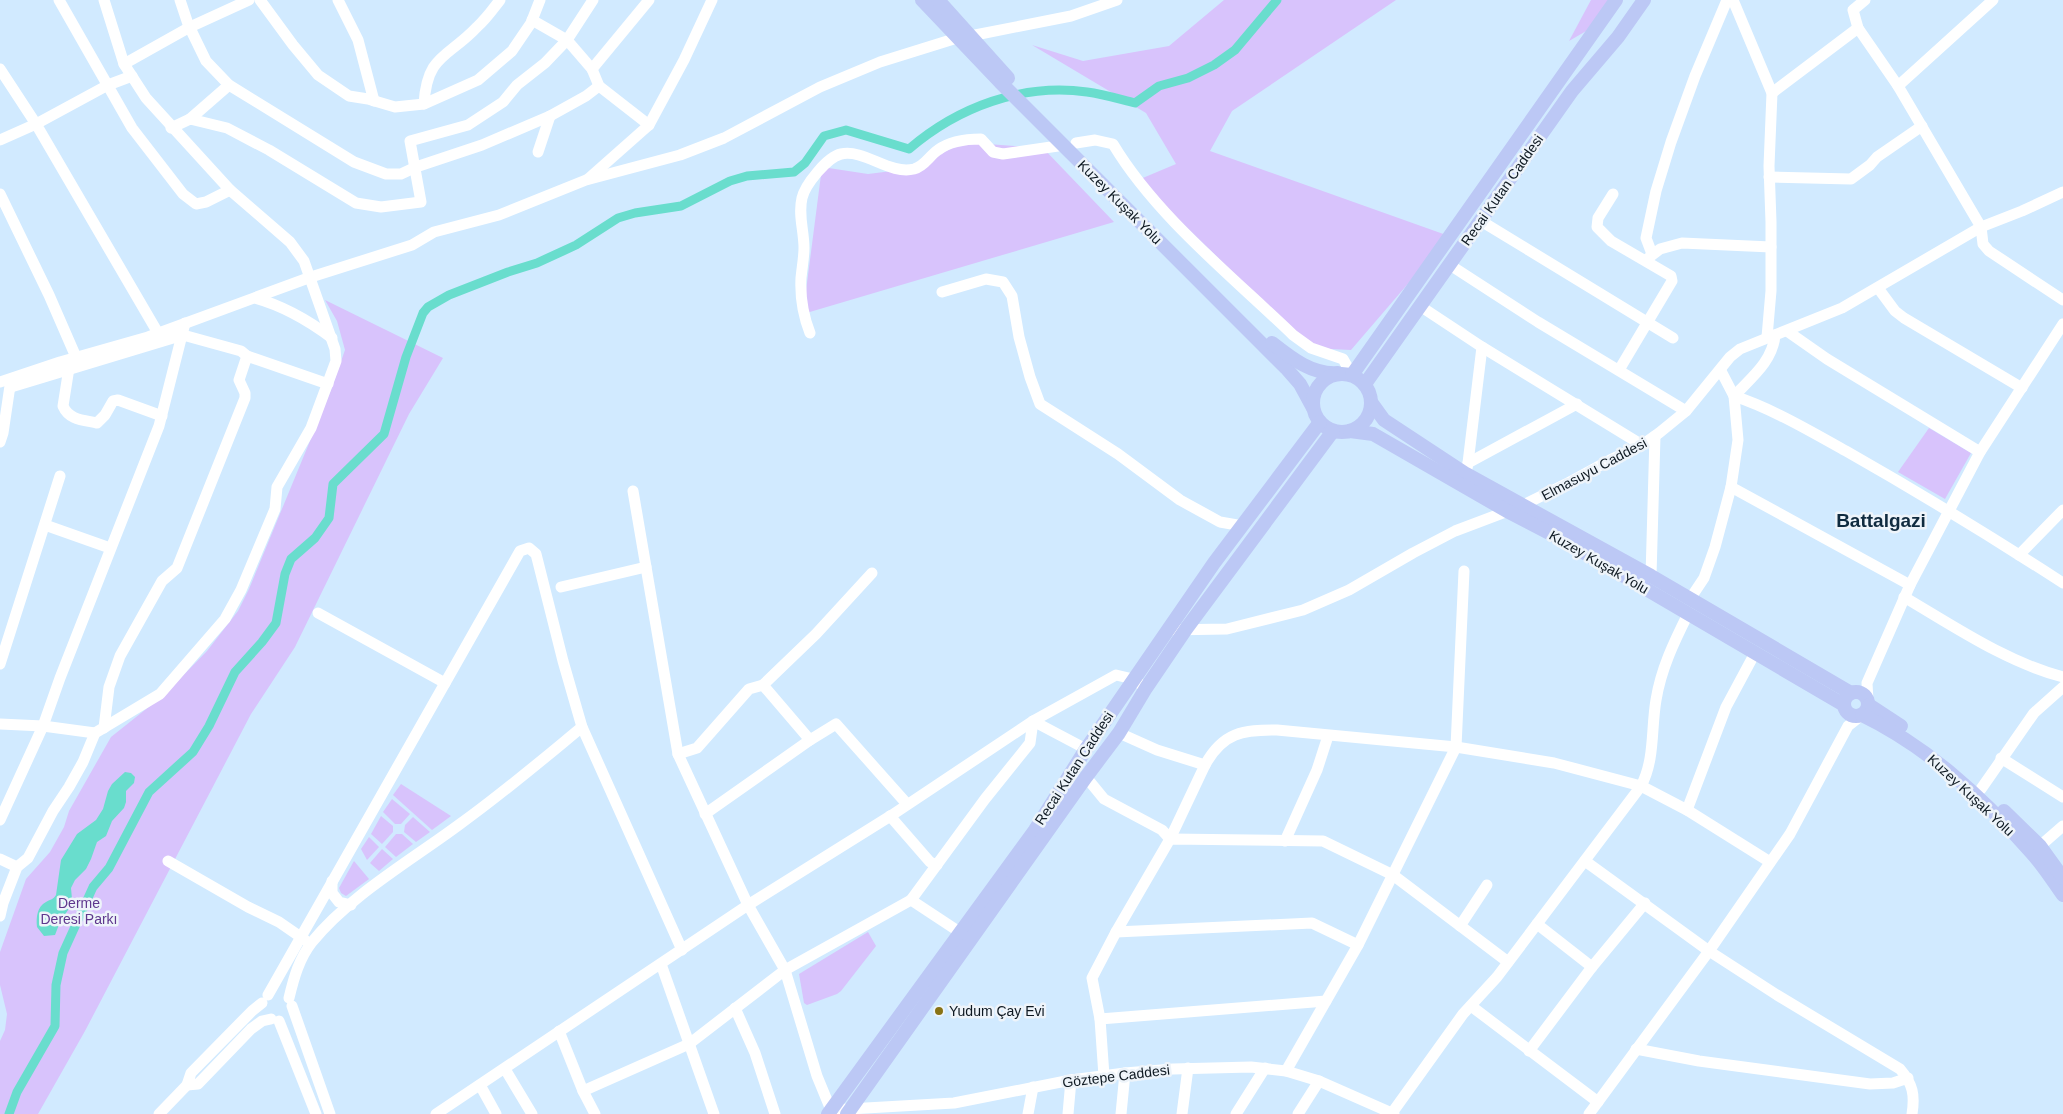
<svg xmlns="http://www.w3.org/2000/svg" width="2063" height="1114" font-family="Helvetica,sans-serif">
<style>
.green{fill:#d8c3fc}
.water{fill:#69ddcd}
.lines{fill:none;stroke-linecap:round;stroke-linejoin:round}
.canal{stroke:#69ddcd;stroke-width:9}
.minor{stroke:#fff;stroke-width:11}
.major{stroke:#bcc8f5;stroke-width:14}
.poi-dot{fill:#887315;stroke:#eef4fa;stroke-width:2}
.labels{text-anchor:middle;stroke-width:5;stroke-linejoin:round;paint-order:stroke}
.street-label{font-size:14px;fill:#0d1821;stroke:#eef4fa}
.park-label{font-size:14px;fill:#5e378d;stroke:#eef4fa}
.poi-label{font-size:14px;fill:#0d1821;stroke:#eef4fa;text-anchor:start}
.district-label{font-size:19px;font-weight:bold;fill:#102b3f;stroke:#eef4fa}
</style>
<rect width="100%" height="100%" fill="#d1eaff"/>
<!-- green -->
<g class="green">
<path d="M1224,0h172l-164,111 -22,40 239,85 -98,114 -40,-2 -173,-168 38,-16 -30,-51 -114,-68 51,16 86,-15z"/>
<path d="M1591,0h21l-12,23 -31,18z"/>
<path d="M968,139l19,5 56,4 71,74 -311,92 19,-147 46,7 48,-6z"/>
<path d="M325,300l118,58 -34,56 -114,233 -44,67 -166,317 -47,83h-38v-73l5,-11 2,-16 -7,-29v-33l26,-73 24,-27 14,-25 5,-16 42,-74 54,-43 42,-43 31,-40 11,-22 82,-199 14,-40 -8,-29z"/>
<path d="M1929,428l42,25 -26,46 -47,-27z"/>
<path d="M401,784l50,32 -19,14 -39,-35z"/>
<path d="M392,799l18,15 -9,10h-6l-12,-12z"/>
<path d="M381,816l12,10v6l-11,12 -11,-10z"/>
<path d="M413,817l17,15 -14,10 -12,-10 1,-7z"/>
<path d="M396,834h6l11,10 -17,13 -11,-10z"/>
<path d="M369,837l10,10 -12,13 -6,-11z"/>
<path d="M382,849l11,10 -14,12 -9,-8z"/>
<path d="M354,861l15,18 -23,17 -5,-3 -2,-5z"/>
<path d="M868,932l8,14 -35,45 -4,3 -30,11 -3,-2 -5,-29z"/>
</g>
<!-- water -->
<path class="water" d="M125,772l6,1 4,4 -1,6 -8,8v11l-2,6 -12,13 -6,15 -9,6 -6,17 -5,10 -11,11 -4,8 1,11 -4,11 -8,12 -5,13 -11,1 -7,-9c-1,-10 0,-20 9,-25 5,-3 7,-2 10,-7l5,-35 16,-26 19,-14 7,-11 5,-18 4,-7z"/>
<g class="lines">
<!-- canal -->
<path class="canal" d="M9,1114l8,-22 38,-66 1,-41 7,-32 30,-66 16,-19 40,-76 44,-40 16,-26 26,-54 27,-30 14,-19 9,-49 6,-15 24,-21 14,-20 4,-34 51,-50 22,-77 17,-44 5,-6 21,-12 59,-23 29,-9 39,-18 42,-27 17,-5 46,-7 49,-25 17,-5 47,-4 11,-9 19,-27 22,-6 63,19c49,-42 113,-66 178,-57 16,2 32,7 48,11l24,-17 29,-8 26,-13 21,-15 42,-50"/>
<!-- minor -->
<g class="minor">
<path d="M59,0l73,128 51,66 13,10 10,-2 24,-12"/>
<path d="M180,0l8,24 18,37 23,24 125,77 32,12h15l15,-7 66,-22 68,-29 36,-20 13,-10"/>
<path d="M260,0l33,45 25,30 31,21 19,3 27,8 29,-3 54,-24 34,-29 19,-28 9,-23"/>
<path d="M338,0l20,40 16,61"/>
<path d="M1733,0l39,93 -3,73 2,56v69l-4,46"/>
<path d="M1993,0l-95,86 83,141 2,17 6,7 74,49"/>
<path d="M532,20l35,20 25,29 7,17 50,39"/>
<path d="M1858,28l-5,-18 12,-10"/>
<path d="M970,36l101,-20 46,-16"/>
<path d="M124,64l66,-37 59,-27"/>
<path d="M0,69l36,55 -36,16"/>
<path d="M592,69l57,-69"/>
<path d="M132,76l-24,9 -72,39 122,209"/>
<path d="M1772,93l86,-65 40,58"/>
<path d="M424,104c3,-50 24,-46 53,-77 9,-8 16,-18 23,-27"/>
<path d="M190,119l39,-34"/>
<path d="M171,128l19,-9 37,9 42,22 87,53 25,4 40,-5 -11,-61 58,-16 35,-23 14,-17 28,-22 22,-23 26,-40"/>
<path d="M1076,143l19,-3 18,4c43,72 120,133 180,191l18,13 32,11 9,16"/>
<path d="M538,152l12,-36"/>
<path d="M1769,177l82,2 19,-14 7,-8 45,-31"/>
<path d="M588,179l61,-54 35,-65 28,-60"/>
<path d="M0,194l49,101 27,62"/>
<path d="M1613,194l-15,24 -1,9 14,14 60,35 1,5 -53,89"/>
<path d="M1481,221l192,117"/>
<path d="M1652,254l-6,-16 10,-47 15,-49 24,-66 32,-76"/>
<path d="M1647,259l13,-10 22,-6 89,4"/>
<path d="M1450,265l88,57 148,89"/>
<path d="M1878,288l17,23 9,7 118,70"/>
<path d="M942,292l44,-13 17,3 9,14 7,41 11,40 10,27 78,50 62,46 40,22 23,4"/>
<path d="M255,298c29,8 53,22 77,40"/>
<path d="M1420,306l62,41 160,98"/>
<path d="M1787,331l40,28 153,93"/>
<path d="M810,333c-7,-18 -10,-36 -9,-55 1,-10 3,-21 3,-30 0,-17 -6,-33 -2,-50 3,-13 25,-41 39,-44 24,-5 48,21 73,15 11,-3 15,-13 24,-19 12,-9 28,-11 43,-11l12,13 10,2 55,-8"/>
<path d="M69,368l-6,38c6,14 20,14 34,17l8,-8 8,-14 5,-1 44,16"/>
<path d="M1721,371l13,25c39,13 76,35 112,55 74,42 146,86 217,132"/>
<path d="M0,382l60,-20 88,-25 163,-60 101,-32 22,-13 65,-17 87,-35 94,-25 44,-17 96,-51 60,-25 77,-24"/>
<path d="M11,387l172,-52 58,16 6,5"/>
<path d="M0,442l3,-9 8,-54"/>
<path d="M1468,463l109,-59"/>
<path d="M1466,474l2,-11 14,-116"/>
<path d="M1731,487l179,98"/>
<path d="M633,491l45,263 70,151 37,65 32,106 14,34 123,-7 117,-23 54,-7 48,-4 78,-2 35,4 33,10 75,33"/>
<path d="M45,525l65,23"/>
<path d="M2019,555l44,-45"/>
<path d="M1651,576l4,-140"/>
<path d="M561,587l85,-20"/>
<path d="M1904,597c51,30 102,65 159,80"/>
<path d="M1690,599l14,-21 11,-31 16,-60 7,-47 -4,-44c17,-18 39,-35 41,-61"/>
<path d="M318,613l127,70"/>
<path d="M1167,630l60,-1 76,-19 46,-20 64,-37 42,-22 66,-25 45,-22 44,-24 32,-15 17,-12 27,-22 44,-54 10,-8 102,-41 139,-81 41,-16 41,-19"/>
<path d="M0,664l60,-188"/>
<path d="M763,685l47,55 26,-16 71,80"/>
<path d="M1868,701l-1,-18 43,-98 70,-133 83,-128"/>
<path d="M0,724l43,2 52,7"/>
<path d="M104,728l5,-41 11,-31 42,-75 15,-13 68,-170v-5l-6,-13 8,-24 81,28"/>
<path d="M678,754l19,-6 52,-59 14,-4 53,-51 56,-61"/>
<path d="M2001,758l62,39"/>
<path d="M1205,765c18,-33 38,-35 72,-35l179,17 98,16 87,23 46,24 39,-103 29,-54"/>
<path d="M1086,777l18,22 58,31 8,9 35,-74 -48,-15 -38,-17"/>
<path d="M1981,789l53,-76 29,-26"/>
<path d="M1687,810l83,52"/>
<path d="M705,814l105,-74"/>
<path d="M890,816l40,46 7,3"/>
<path d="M0,820l43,-94 17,-48 99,-252 26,-103"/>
<path d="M1285,841l32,-71 11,-34"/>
<path d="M2040,846l23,-20"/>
<path d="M0,859l17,8"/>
<path d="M168,861l80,46 31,15 26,18"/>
<path d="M1585,861l124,90 68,44 123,74c13,15 15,26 12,45"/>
<path d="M332,881v12l7,9 12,3"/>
<path d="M911,900l50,33"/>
<path d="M0,916l3,-13 14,-36 11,-9 25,-47 16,-24 14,-25 12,-29 65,-39 65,-75 16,-29 34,-81 2,-22 34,-59 25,-67 -1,-12 -31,-88 -14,-19 -60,-52 -84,-92 -22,-34 -20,-64"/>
<path d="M1537,924l55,43"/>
<path d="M1460,926l27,-41"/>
<path d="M1116,932l196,-9 46,22"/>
<path d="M661,964l53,150"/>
<path d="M268,995l252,-444 9,-3 7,6 27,107 19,66 100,223"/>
<path d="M289,998c5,-21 10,-39 23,-56 37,-46 101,-83 148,-118 42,-30 82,-64 122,-97"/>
<path d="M262,1003l-10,8 -61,62 -4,12 11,-1 53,-55 11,-8 9,-2"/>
<path d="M292,1006l38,108"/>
<path d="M1471,1006l127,96"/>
<path d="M735,1008l20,45 20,61"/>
<path d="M1100,1019l226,-18"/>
<path d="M279,1021l37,93"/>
<path d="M559,1031l24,60 12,23"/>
<path d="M1636,1049l63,12 171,23 23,-1 15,-5"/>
<path d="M1529,1051l63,-84 53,-64"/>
<path d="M505,1069l27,45"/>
<path d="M1286,1071l72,-126 98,-198 8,-176"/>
<path d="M1104,1076l-4,-57 -8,-41 24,-46 54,-93 153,2 70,34 115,87"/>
<path d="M480,1085l16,29"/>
<path d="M583,1091l106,-47 96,-74 126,-70 74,-101 45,-56 3,-22 53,28"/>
<path d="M1392,1113l71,-99 34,-37 144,-191c14,-26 10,-57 15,-86 5,-31 18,-58 32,-86"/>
<path d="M159,1114l28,-29"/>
<path d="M436,1114l312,-209 144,-90 141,-94 83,-46 17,4 7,5"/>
<path d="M1028,1114l5,-27"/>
<path d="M1068,1114l3,-34"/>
<path d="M1121,1114l4,-41"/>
<path d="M1182,1114l6,-46"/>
<path d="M1236,1114l29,-46"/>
<path d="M1298,1114l21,-33"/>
<path d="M1589,1114l120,-163 81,-117 58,-108 14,-11"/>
</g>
<!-- major -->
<g class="major">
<path d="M922,0l78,82 286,286 14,16 13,24"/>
<path d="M938,0l70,78"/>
<path d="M1272,343c19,15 40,32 66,30"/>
<circle cx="1342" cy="403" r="29"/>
<path d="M1352,375l264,-375"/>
<path d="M1365,384l207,-293 46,-54 26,-37"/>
<path d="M1371,402l13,18 82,54 185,102 200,117"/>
<path d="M1350,431l23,3 134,77 52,27 285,167"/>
<circle cx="1856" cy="704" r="12"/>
<path d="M1869,705l32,21"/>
<path d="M1862,715c66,32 121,83 169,137 12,13 22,29 32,43"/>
<path d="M2004,811l36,35 23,32"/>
<path d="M828,1114l207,-284 51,-81 128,-186 106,-141"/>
<path d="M847,1114l239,-337 33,-44 27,-45 40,-59 147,-198"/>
</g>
</g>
<!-- markers -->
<circle class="poi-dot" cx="939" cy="1011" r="5"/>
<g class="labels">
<!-- street labels -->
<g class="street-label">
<text transform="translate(1502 190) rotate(-55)" y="5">Recai Kutan Caddesi</text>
<text transform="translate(1120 202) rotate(45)" y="5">Kuzey Kuşak Yolu</text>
<text transform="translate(1594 469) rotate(-28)" y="5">Elmasuyu Caddesi</text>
<text transform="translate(1599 562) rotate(30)" y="5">Kuzey Kuşak Yolu</text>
<text transform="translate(1074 768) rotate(-57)" y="5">Recai Kutan Caddesi</text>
<text transform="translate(1971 795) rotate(43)" y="5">Kuzey Kuşak Yolu</text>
<text transform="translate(1116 1076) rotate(-7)" y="5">Göztepe Caddesi</text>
</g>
<!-- park labels -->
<g class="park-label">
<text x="79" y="908">Derme<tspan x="79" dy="16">Deresi Parkı</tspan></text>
</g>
<!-- poi labels -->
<g class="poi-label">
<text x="949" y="1016">Yudum Çay Evi</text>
</g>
<!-- district labels -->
<g class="district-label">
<text x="1881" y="527">Battalgazi</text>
</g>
</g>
</svg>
